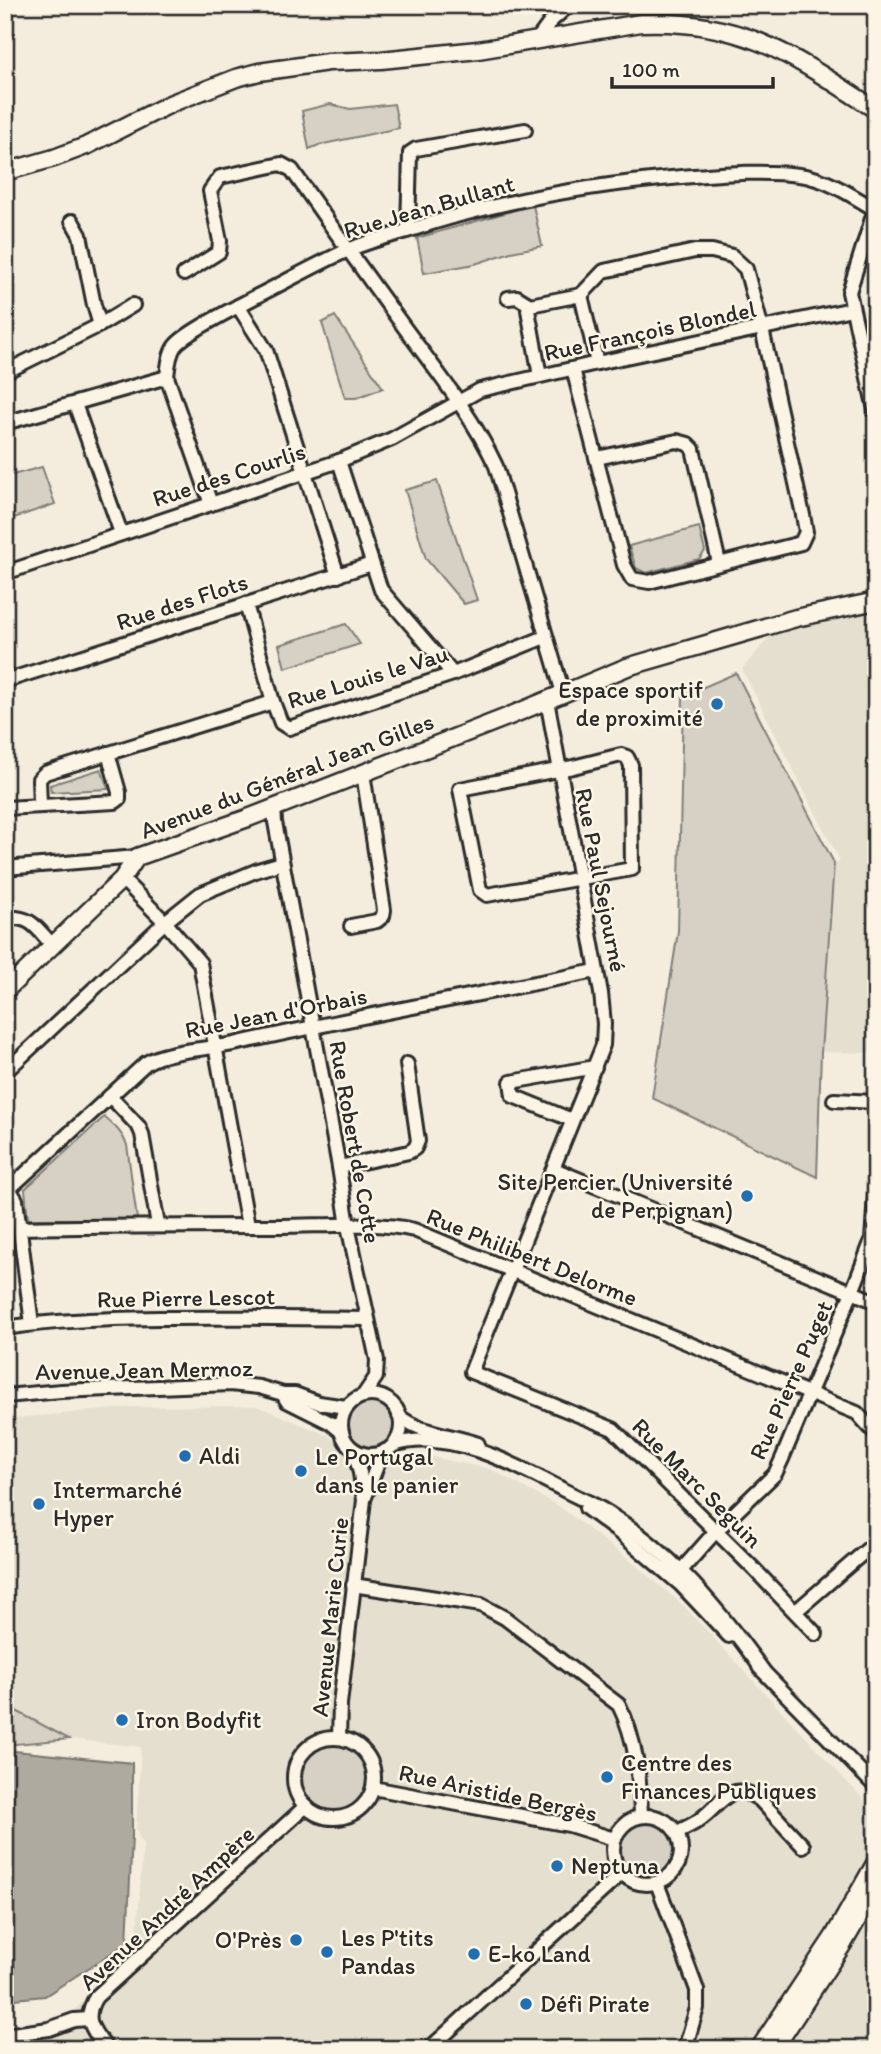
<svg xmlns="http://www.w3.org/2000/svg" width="881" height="2054" font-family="Itim,sans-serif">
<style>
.built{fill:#e5dfd0}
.green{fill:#d6d1c4;stroke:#807e78;stroke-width:2}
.water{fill:#afaaa0;stroke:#7a7771;stroke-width:2}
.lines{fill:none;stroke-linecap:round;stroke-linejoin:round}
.minor-casing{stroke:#2b2b2b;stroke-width:18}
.major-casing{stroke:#2b2b2b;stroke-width:21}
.minor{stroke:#fcf5e5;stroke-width:12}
.major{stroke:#fcf5e5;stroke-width:16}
.poi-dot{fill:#1f6fb2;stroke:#fcf5e5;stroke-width:2.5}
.labels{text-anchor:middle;stroke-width:5;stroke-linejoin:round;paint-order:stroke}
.street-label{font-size:24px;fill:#2b2b2b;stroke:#fcf5e5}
.poi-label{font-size:24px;fill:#2b2b2b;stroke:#fcf5e5;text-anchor:start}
</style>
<rect width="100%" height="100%" fill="#f4edde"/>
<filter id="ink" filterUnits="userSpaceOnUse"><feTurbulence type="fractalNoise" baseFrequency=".0143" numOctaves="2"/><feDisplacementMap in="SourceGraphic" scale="14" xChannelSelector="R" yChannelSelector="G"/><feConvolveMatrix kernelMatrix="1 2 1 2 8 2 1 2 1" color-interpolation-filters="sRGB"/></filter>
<g filter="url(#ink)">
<!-- built -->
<g class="built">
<path d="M876,610v443l-55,-1 13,-188 6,-3 -98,-192 36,-42z"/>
<path d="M257,1406l70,29 40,27 61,-6 62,13 70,38 68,52 56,47 192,207v236h-871v-20l18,-1 44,-11 69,-67 7,-106 -7,-13 5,-84 -72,-8 -64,-34v-286l130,-12z"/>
</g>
<!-- green -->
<g class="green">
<path d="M330,104l20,5 44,-5 5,24 -80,17 -10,4 -7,-38z"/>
<path d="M533,205l9,41 -31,6 -36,12 -51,9 -7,-35z"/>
<path d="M335,316l48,72 -27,10h-11l-23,-75z"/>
<path d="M42,467l13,37 -50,17v-44z"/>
<path d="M437,481l40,119 -13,4 -38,-45 -21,-69z"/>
<path d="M699,527l6,24 -6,8 -53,14 -10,-5 -7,-22z"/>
<path d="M346,624l14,20 -75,24 -6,-23z"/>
<path d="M736,673l98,190 -13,189 -4,125 -165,-79 26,-167 5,-235z"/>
<path d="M101,769l7,20 -57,3 -1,-7z"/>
<path d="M104,1117c11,9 18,15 23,28l10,74h-109l-3,-30z"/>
<circle cx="371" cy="1424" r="23"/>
<path d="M5,1705l64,34 -64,6z"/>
<circle cx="334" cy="1778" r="40"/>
<circle cx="647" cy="1849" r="27"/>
</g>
<!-- water -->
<path class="water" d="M5,1750l127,13v73l-5,107 -82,53 -40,4z"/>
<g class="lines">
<!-- minor casing -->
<g class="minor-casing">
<g id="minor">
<path d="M537,40l14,-19 18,-16"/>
<path d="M875,209l-26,83 27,122"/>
<path d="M72,221l8,14 14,70 6,20"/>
<path d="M408,230l2,-77 6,-4 109,-19"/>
<path d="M184,274l35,-22 1,-11 -10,-50 10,-14 61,-13 11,6c37,53 74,105 112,157 33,45 68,88 92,139l67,227"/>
<path d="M508,298l9,-1 13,8"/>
<path d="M238,306l28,44 72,226"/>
<path d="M573,369l51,196 8,14 17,3 152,-39 5,-11 -3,-17 -41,-186 -16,-60 -14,-13 -20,-5h-17l-91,20 -23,24"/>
<path d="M5,372l95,-47 33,-20"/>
<path d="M540,376l-12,-66 2,-5 51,-10 16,68"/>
<path d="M75,404l46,129"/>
<path d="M5,423l162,-46"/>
<path d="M597,458l80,-17 11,3 5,5 26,114"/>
<path d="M339,461l42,129 72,84"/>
<path d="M211,504l-44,-127c1,-10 2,-23 8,-31 9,-13 69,-43 86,-52 28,-14 56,-30 85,-43 19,-9 41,-14 61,-20 89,-30 182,-46 275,-54 39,-3 78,-7 117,-2 27,3 54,21 77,35"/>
<path d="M5,573l334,-112 53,-22 88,-49 117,-27 255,-54"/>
<path d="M246,604l27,98 8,21 8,5 164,-54 92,-37"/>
<path d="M5,681l367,-117"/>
<path d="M547,700l54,293 3,31 -1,21 -132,327 142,57 141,140 62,65"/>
<path d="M621,755l6,2 4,8 1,104 -145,26 -7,-5 -20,-101 113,-22z"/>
<path d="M40,805l-1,-26 6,-6 228,-71"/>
<path d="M5,808l110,-6 4,-3v-7l-11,-39"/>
<path d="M274,808l1,14 64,345 9,59 29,134 -1,17 -13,19"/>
<path d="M5,868l132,-11"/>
<path d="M122,879l43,43 35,41 48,263"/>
<path d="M5,918c28,-2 31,10 48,28"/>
<path d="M351,926l26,-5 6,-5 1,-6 -21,-137"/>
<path d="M5,1072l160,-150 35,-28 58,-24 24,-7"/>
<path d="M110,1096l29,31 3,7 16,91"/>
<path d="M834,1100l42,2"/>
<path d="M572,1120l-59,-24 -2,-14 84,-15"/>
<path d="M339,1167l70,-15 6,-4 3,-7 -11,-77"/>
<path d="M554,1169l322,133"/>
<path d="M5,1182l11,18 16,124"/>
<path d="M10,1188l136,-125c20,-13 64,-14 88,-19 121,-27 242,-49 362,-73"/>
<path d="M20,1228c87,-2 174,-2 261,-2 41,0 94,-5 133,4l443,183 19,21"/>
<path d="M5,1328c51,-8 103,-9 154,-10 70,-1 139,0 208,1"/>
<path d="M283,1394l4,7 44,22 11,9"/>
<circle cx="371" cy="1425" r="30"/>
<path d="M5,1396l56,-5 169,-7 29,3 24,7h12l24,9 27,4"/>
<path d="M399,1416c20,17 54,19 79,28"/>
<path d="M394,1445c52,-17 121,19 166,43 16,9 33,15 48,25 26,16 53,38 75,60 30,30 56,64 81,99"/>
<path d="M365,1497l13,-34 7,-12"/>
<path d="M586,1508l35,26 60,51 48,51"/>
<path d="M677,1575l39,-44 59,-57 7,-15 70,-167 20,-52 4,-60"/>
<path d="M353,1585l128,20 24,13 114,87c17,34 21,73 22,111"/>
<path d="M796,1611l80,-69"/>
<path d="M759,1667l117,120"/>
<path d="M339,1738l1,-34 24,-204 -4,-27 -6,-23"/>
<circle cx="334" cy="1778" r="40"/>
<path d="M373,1788l196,37 45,14"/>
<circle cx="647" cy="1850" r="34"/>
<path d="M677,1832c8,-4 18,-8 25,-14 21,-16 29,-39 58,-18l43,46"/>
<path d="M657,1883l40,107v18l-12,41"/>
<path d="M5,2035l44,-6 25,-9 15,-1"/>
<path d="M107,2049c-14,-18 -25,-30 -11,-52l210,-191"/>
<path d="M429,2049l193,-176"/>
</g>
</g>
<!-- major casing -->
<g class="major-casing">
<g id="major">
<path d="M5,172l49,-14 32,-12 86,-43 64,-25 23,-6 69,-10 53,-2 97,-10 163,-27c103,-4 152,33 235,87"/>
<path d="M5,991l117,-112 15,-22 111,-39 259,-101 120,-50 169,-49 80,-17"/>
<path d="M759,2049l75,-113 42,-74"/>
<path d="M774,2049l69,-105 33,-57"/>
</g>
</g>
<!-- minor -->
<use href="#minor" class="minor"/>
<!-- major -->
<use href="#major" class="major"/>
</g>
</g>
<!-- markers -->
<g class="poi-dot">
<circle cx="717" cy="704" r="7"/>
<circle cx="747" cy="1196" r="7"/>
<circle cx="185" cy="1456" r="7"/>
<circle cx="301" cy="1471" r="7"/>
<circle cx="39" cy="1504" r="7"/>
<circle cx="122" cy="1720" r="7"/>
<circle cx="607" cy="1777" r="7"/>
<circle cx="557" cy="1866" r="7"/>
<circle cx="296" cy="1940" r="7"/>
<circle cx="327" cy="1952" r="7"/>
<circle cx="474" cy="1954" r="7"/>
<circle cx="526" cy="2004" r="7"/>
</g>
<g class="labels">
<!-- street labels -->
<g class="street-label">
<text transform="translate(429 207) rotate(-16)" y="8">Rue Jean Bullant</text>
<text transform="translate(650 331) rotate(-12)" y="8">Rue François Blondel</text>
<text transform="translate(229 475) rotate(-18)" y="8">Rue des Courlis</text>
<text transform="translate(182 602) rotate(-18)" y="8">Rue des Flots</text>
<text transform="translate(368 677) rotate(-17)" y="8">Rue Louis le Vau</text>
<text transform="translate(287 776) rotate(-21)" y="8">Avenue du Général Jean Gilles</text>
<text transform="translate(601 880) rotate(79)" y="8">Rue Paul Sejourné</text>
<text transform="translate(276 1013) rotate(-11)" y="8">Rue Jean d'Orbais</text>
<text transform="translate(355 1142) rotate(80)" y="8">Rue Robert de Cotte</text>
<text transform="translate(532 1257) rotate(22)" y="8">Rue Philibert Delorme</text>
<text transform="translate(186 1298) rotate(-1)" y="8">Rue Pierre Lescot</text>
<text transform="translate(144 1370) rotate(-1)" y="8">Avenue Jean Mermoz</text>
<text transform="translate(791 1380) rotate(-66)" y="8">Rue Pierre Puget</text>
<text transform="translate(697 1483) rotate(45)" y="8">Rue Marc Seguin</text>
<text transform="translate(330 1617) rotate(-84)" y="8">Avenue Marie Curie</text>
<text transform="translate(498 1793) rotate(12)" y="8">Rue Aristide Bergès</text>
<text transform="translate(167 1908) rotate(-43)" y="8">Avenue André Ampère</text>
</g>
<!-- poi labels -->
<g class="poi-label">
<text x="703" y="698" text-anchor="end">Espace sportif<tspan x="703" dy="28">de proximité</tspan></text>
<text x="733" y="1190" text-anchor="end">Site Percier (Université<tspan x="733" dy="28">de Perpignan)</tspan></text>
<text x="199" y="1464">Aldi</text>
<text x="315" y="1465">Le Portugal<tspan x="315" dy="28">dans le panier</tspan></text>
<text x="53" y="1498">Intermarché<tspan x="53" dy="28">Hyper</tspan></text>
<text x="136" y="1728">Iron Bodyfit</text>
<text x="621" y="1771">Centre des<tspan x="621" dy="28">Finances Publiques</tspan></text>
<text x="571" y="1874">Neptuna</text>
<text x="341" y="1946">Les P'tits<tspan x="341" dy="28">Pandas</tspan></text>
<text x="282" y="1948" text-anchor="end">O'Près</text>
<text x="488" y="1962">E-ko Land</text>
<text x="540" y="2012">Défi Pirate</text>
</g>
</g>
<!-- margin -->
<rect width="881" height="2054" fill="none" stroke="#fcf5e5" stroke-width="28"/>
<rect x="14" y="14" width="853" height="2026" fill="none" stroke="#2b2b2b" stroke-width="2.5" filter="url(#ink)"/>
<!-- scale -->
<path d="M612 77v10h161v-10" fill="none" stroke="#2b2b2b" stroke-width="3.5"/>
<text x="622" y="77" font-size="21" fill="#2b2b2b" stroke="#fcf5e5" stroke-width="5" paint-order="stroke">100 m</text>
</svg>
